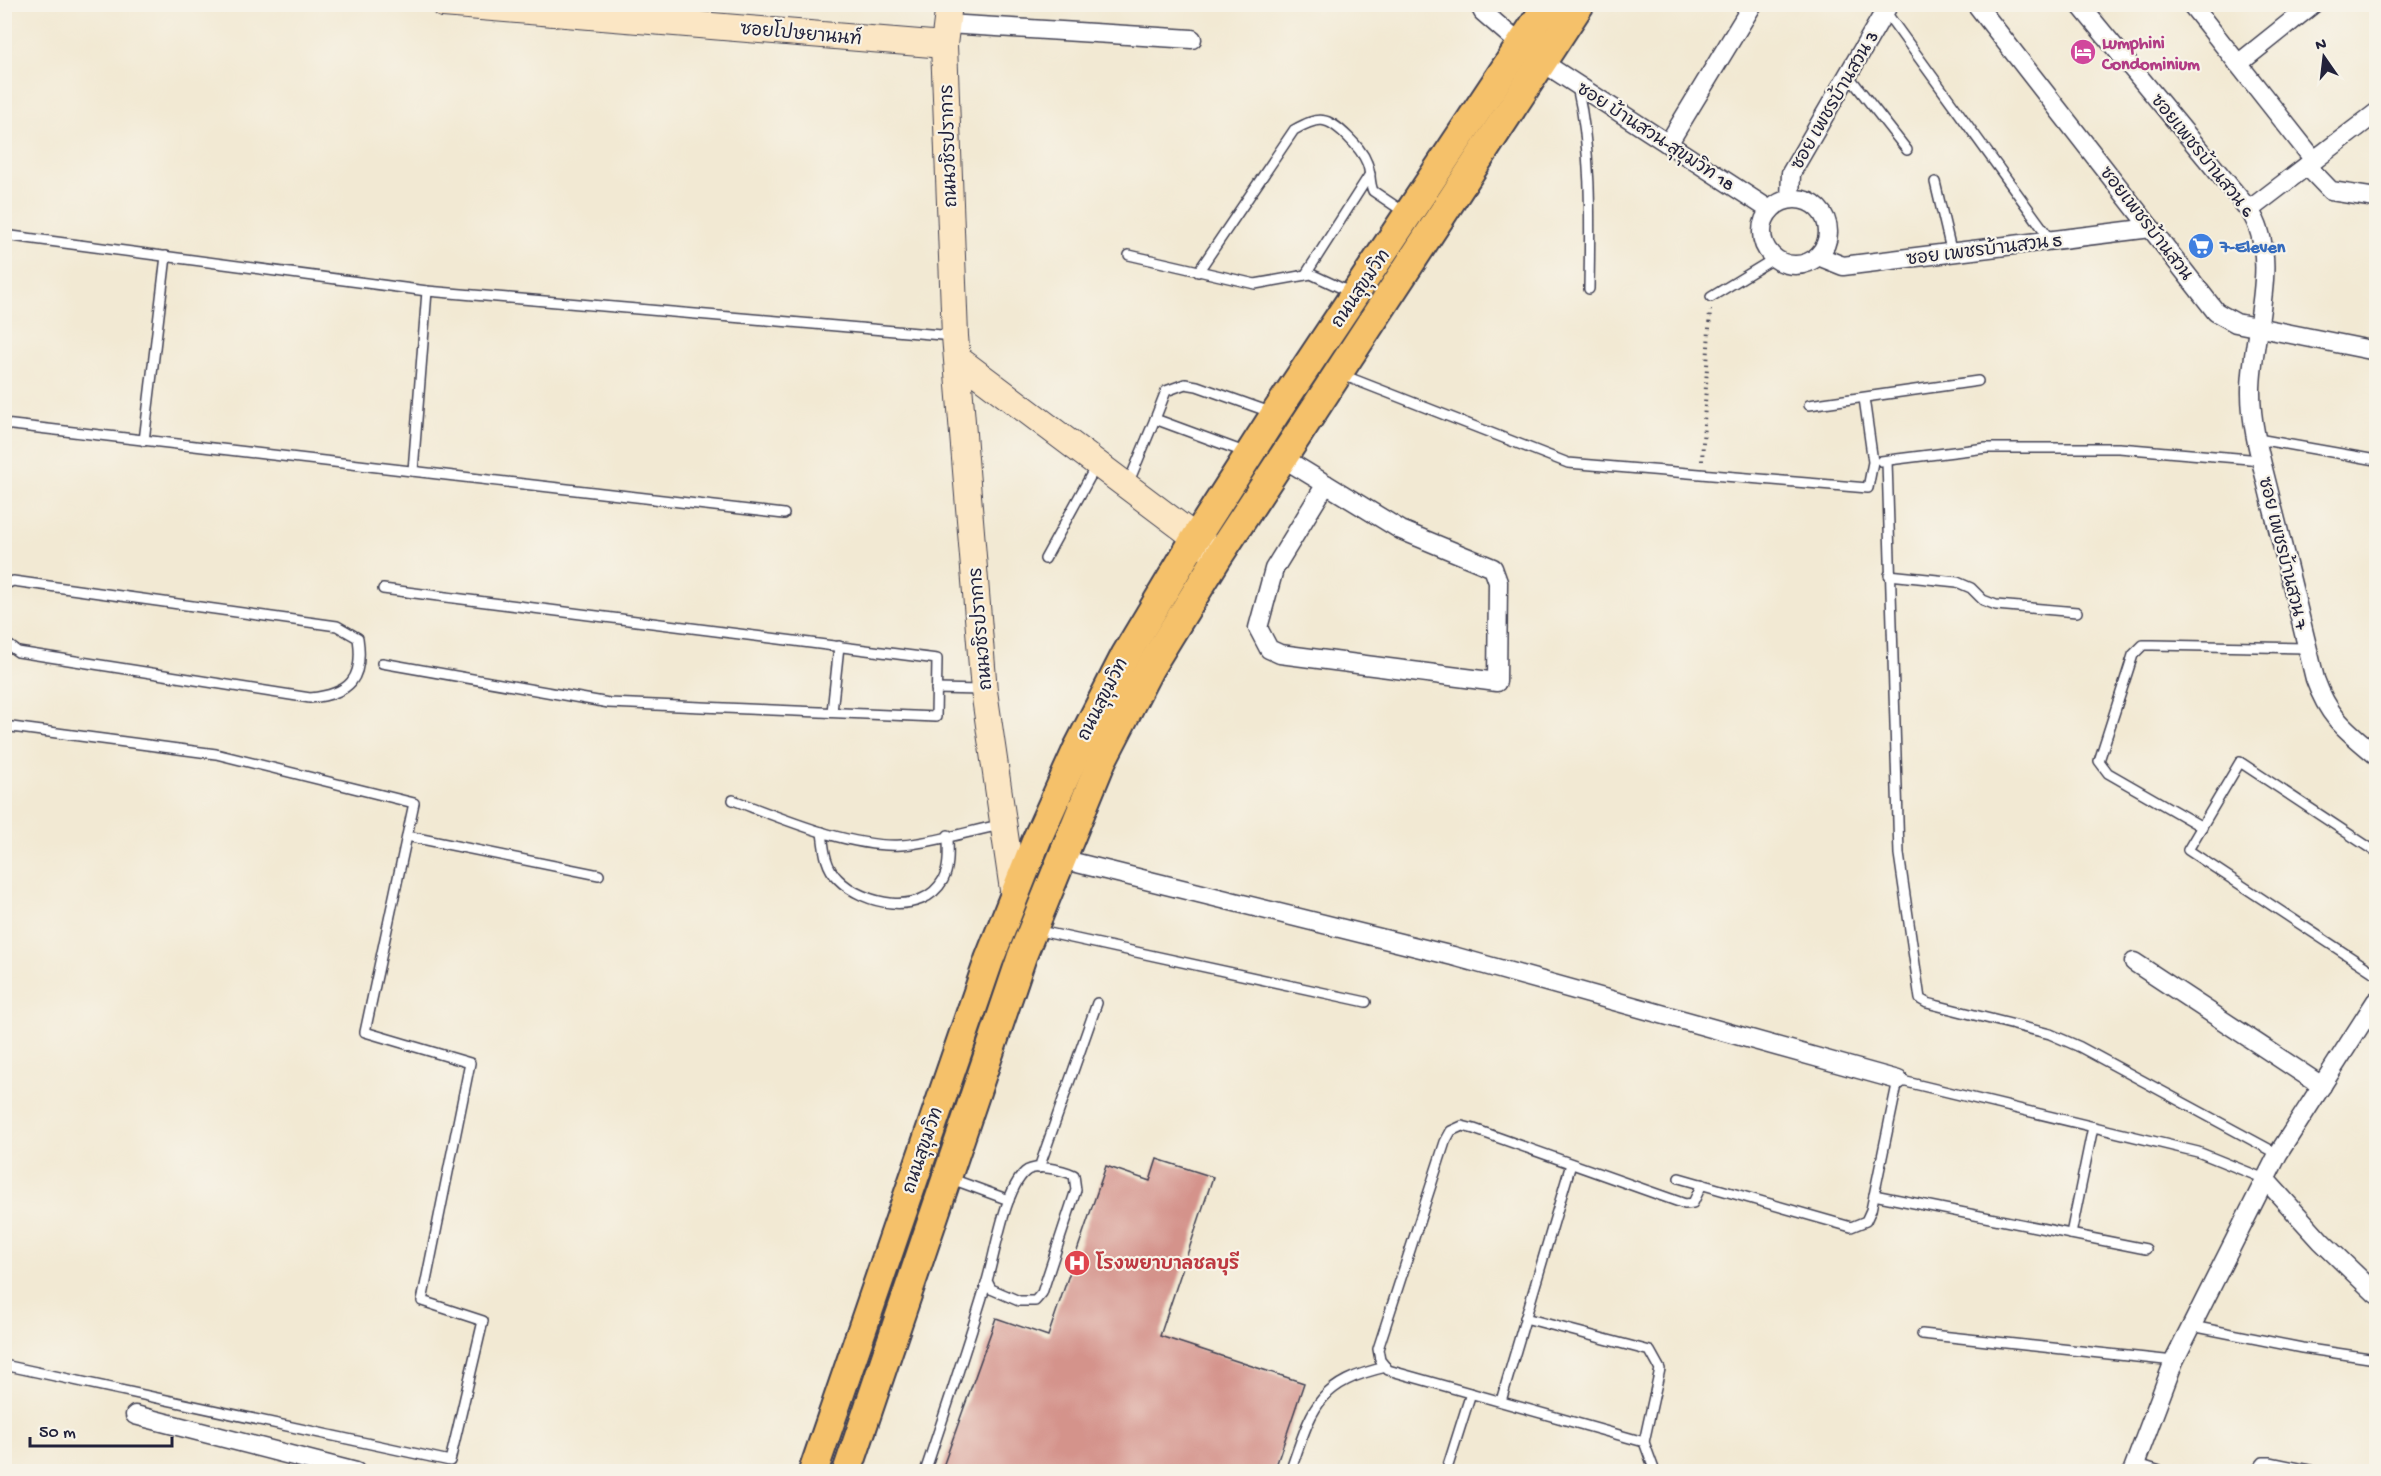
<svg xmlns="http://www.w3.org/2000/svg" width="2381" height="1476" font-family="'Gochi Hand','Playpen Sans Thai',sans-serif">
<style>
.building{fill:#d4938b}
.lines{fill:none;stroke-linecap:round;stroke-linejoin:round}
.lane-casing{stroke:#414052;stroke-width:12}
.street-casing{stroke:#414052;stroke-width:21}
.secondary-casing{stroke:#414052;stroke-width:28}
.primary-casing{stroke:#414052;stroke-width:32}
.path{stroke:#414052;stroke-width:4;stroke-dasharray:1.5 4.5;stroke-linecap:butt}
.lane{stroke:#fff;stroke-width:9}
.street{stroke:#fff;stroke-width:18}
.secondary{stroke:#fbe6c4;stroke-width:26}
.primary{stroke:#f5c16b;stroke-width:28}
.labels{text-anchor:middle;stroke-width:4.5;stroke-linejoin:round;paint-order:stroke}
.street-label{font-size:18px;fill:#22223b;stroke:#f7f3e8}
.hotel-label{font-size:18px;font-weight:bold;fill:#b23c85;stroke:#f7f3e8;text-anchor:start}
.shop-label{font-size:18px;font-weight:bold;fill:#366cbe;stroke:#f7f3e8;text-anchor:start}
.health-label{font-size:18px;font-weight:bold;fill:#be3a42;stroke:#f7f3e8;text-anchor:start}
</style>
<rect width="100%" height="100%" fill="#f7f3e8"/>
<filter id="ink" filterUnits="userSpaceOnUse"><feTurbulence type="fractalNoise" baseFrequency=".0167" numOctaves="2"/><feDisplacementMap in="SourceGraphic" scale="12" xChannelSelector="R" yChannelSelector="G"/><feConvolveMatrix kernelMatrix="1 2 1 2 8 2 1 2 1" color-interpolation-filters="sRGB"/></filter>
<filter id="wash" filterUnits="userSpaceOnUse"><feTurbulence type="fractalNoise" baseFrequency=".008" numOctaves="4" result="noise"/><feDisplacementMap in="SourceGraphic" scale="24" xChannelSelector="R" yChannelSelector="G"/><feGaussianBlur stdDeviation="1.35" result="paint"/><feColorMatrix in="noise" values="0 0 0 0 0 0 0 0 0 0 0 0 0 0 0 0 0 1.4 0 .05"/><feComposite in="paint" operator="in"/></filter>
<g filter="url(#wash)">
<rect width="100%" height="100%" fill="#f2e9d3"/>
<g id="blocks">
<!-- building -->
<path class="building" d="M1157,1159l56,18 -53,159 144,47 -30,89h-333l55,-154 52,18 58,-170 44,15z"/>
</g>
</g>
<g filter="url(#ink)">
<use href="#blocks" fill-opacity="0" stroke="#414052" stroke-width="1.5"/>
<g class="lines">
<!-- lane casing -->
<g class="lane-casing">
<g id="lane">
<path d="M1885,11l166,229"/>
<path d="M1848,75l59,75"/>
<path d="M1577,86c15,66 13,135 12,203"/>
<path d="M1935,182l17,72"/>
<path d="M4,235l423,56 526,45"/>
<path d="M1129,255l126,29 56,-10 41,19"/>
<path d="M1198,272l96,-142c25,-14 33,-14 54,7 7,7 15,15 19,26 4,9 2,19 6,28l31,21"/>
<path d="M1306,274l64,-100"/>
<path d="M1711,297l64,-39"/>
<path d="M1340,374l228,89 300,25 5,-26 -9,-64"/>
<path d="M1809,405l169,-24"/>
<path d="M4,424l780,90"/>
<path d="M2258,439l118,21"/>
<path d="M144,441l22,-185"/>
<path d="M1247,453l-92,-34 11,-28 19,-7 12,2 76,27"/>
<path d="M1881,461l105,-13h133l142,12"/>
<path d="M1887,461l12,393 21,145 7,4 123,31 30,13 198,107"/>
<path d="M413,471l14,-180"/>
<path d="M1128,484l27,-65"/>
<path d="M1045,559l51,-93"/>
<path d="M1889,575l68,7 14,6 12,12 13,5 81,7"/>
<path d="M4,585l9,-4 324,45 21,12c6,41 -8,56 -48,60l-292,-46 -14,-10"/>
<path d="M382,663l227,40 327,14 1,-58 -554,-70"/>
<path d="M936,689l46,1"/>
<path d="M832,712l7,-66"/>
<path d="M4,726l212,28 198,49 -49,229 105,31 -48,238 61,20 -33,140 -446,-96"/>
<path d="M733,800c48,18 117,48 168,45 33,-2 68,-14 100,-20"/>
<path d="M2202,827l-94,-54 -9,-12 34,-106 10,-10h10l154,3"/>
<path d="M822,832c2,17 3,35 16,47 25,26 84,38 105,1 7,-13 5,-31 5,-45"/>
<path d="M407,836l192,39"/>
<path d="M2376,852l-136,-90 -52,88 188,124"/>
<path d="M1035,930l331,72"/>
<path d="M1039,1168l58,-165"/>
<path d="M949,1178l60,22"/>
<path d="M1679,1178l172,49 15,-6 5,-11 27,-130 300,72 67,27"/>
<path d="M1874,1195l272,54"/>
<path d="M2071,1234l22,-107"/>
<path d="M1525,1318l125,33 10,18 -16,73"/>
<path d="M2192,1326l110,22 74,11"/>
<path d="M1922,1334l252,27"/>
<path d="M1501,1401l70,-237"/>
<path d="M2135,1463l28,9"/>
<path d="M925,1472c21,-63 42,-125 61,-188 9,-28 18,-93 39,-112 10,-9 38,-2 49,3l2,15 -34,103 -7,8h-16l-28,-12 -4,-8"/>
<path d="M1290,1472c22,-62 25,-89 96,-105"/>
<path d="M1446,1472l25,-79"/>
<path d="M1655,1472l-11,-30 -256,-72 -8,-10 -2,-11 67,-207 6,-11 11,-5 12,3 211,75 8,-1 9,-19"/>
<path d="M2255,1472l8,-10h7l49,10"/>
</g>
</g>
<!-- street casing -->
<g class="street-casing">
<g id="street">
<path d="M1479,4l4,8 38,33"/>
<path d="M1976,4l240,308 20,11 140,28"/>
<path d="M2079,4l170,206c34,48 1,128 2,183 0,37 13,77 21,112 15,58 29,116 43,174 14,39 30,50 61,76"/>
<path d="M2191,4l123,156"/>
<path d="M947,24l245,15"/>
<path d="M1542,62l228,148"/>
<path d="M2238,64l75,-60"/>
<path d="M1668,144l85,-140"/>
<path d="M2307,166l24,25 45,7"/>
<circle cx="1795" cy="232" r="33"/>
<path d="M1790,199l1,-26 98,-169"/>
<path d="M2249,210l127,-97"/>
<path d="M1818,256l25,10 308,-38"/>
<path d="M1283,458l118,72 92,38 5,14 -1,100 -217,-28 -11,-5 -11,-21 16,-59 52,-85"/>
<path d="M1061,859l392,97 445,124"/>
<path d="M2134,962l188,124"/>
<path d="M2265,1179l56,62 55,53"/>
<path d="M135,1415l221,57"/>
<path d="M2132,1472l42,-111 104,-207 98,-153"/>
</g>
</g>
<!-- secondary casing -->
<g class="secondary-casing">
<g id="secondary">
<path d="M443,4l501,41"/>
<path d="M949,4l-5,41 11,291 29,355 30,206"/>
<path d="M958,359l254,191"/>
</g>
</g>
<!-- primary casing -->
<g class="primary-casing">
<g id="primary">
<path d="M813,1472l176,-512 48,-121 41,-91 47,-92 70,-117 80,-125 273,-410"/>
<path d="M847,1472l175,-516 80,-196 47,-91 70,-114 361,-551"/>
</g>
</g>
<!-- path -->
<path class="path" d="M1702,461l8,-151"/>
<!-- lane -->
<use href="#lane" class="lane"/>
<!-- street -->
<use href="#street" class="street"/>
<!-- secondary -->
<use href="#secondary" class="secondary"/>
<!-- primary -->
<use href="#primary" class="primary"/>
</g>
</g>
<!-- icons -->
<defs>
<g id="hotel-disc" transform="scale(1.35)"><circle r="9.5" fill="#d1479c" stroke="#f7f3e8"/><path d="M-6-4.5h1.5V1H6V5H4.5V3h-9V5H-6ZM-4 0a1.8 1.8 0 1 1 3.6 0ZM.5 0V-2.5h3Q6-2.5 6 0Z" fill="#fff"/></g>
<g id="supermarket-disc" transform="scale(1.35)"><circle r="9.5" fill="#3f7fe0" stroke="#f7f3e8"/><path d="M-6-5.5h2.5l.6 2H6L4.5 2H-2.5L-4.4-4H-6ZM-1.5 3.2a1.3 1.3 0 1 0 .1 0ZM3 3.2a1.3 1.3 0 1 0 .1 0Z" fill="#fff"/></g>
<g id="hospital-disc" transform="scale(1.35)"><circle r="9.5" fill="#e0444e" stroke="#f7f3e8"/><path d="M-5-5h3v3.5h4V-5h3V5h-3V1.5h-4V5h-3Z" fill="#fff"/></g>
</defs>
<g fill-rule="evenodd">
<use href="#hotel-disc" x="2083" y="52"/>
<use href="#supermarket-disc" x="2201" y="246"/>
<use href="#hospital-disc" x="1077" y="1263"/>
</g>
<g class="labels">
<!-- street labels -->
<g class="street-label">
<text transform="translate(801 33) rotate(5)" y="6">ซอยโปษยานนท์</text>
<text transform="translate(1834 100) rotate(-60)" y="6">ซอย เพชรบ้านสวน 3</text>
<text transform="translate(1656 136) rotate(33)" y="6">ซอย บ้านสวน-สุขุมวิท 18</text>
<text transform="translate(948 146) rotate(-92)" y="6">ถนนวชิรปราการ</text>
<text transform="translate(2203 155) rotate(51)" y="6">ซอยเพชรบ้านสวน 6</text>
<text transform="translate(2147 223) rotate(52)" y="6">ซอยเพชรบ้านสวน</text>
<text transform="translate(1984 249) rotate(-7)" y="6">ซอย เพชรบ้านสวน 5</text>
<text transform="translate(1360 288) rotate(-56)" y="6">ถนนสุขุมวิท</text>
<text transform="translate(2284 553) rotate(76)" y="6">ซอย เพชรบ้านสวน 7</text>
<text transform="translate(980 629) rotate(-95)" y="6">ถนนวชิรปราการ</text>
<text transform="translate(1102 699) rotate(-63)" y="6">ถนนสุขุมวิท</text>
<text transform="translate(922 1150) rotate(-71)" y="6">ถนนสุขุมวิท</text>
</g>
<!-- hotel labels -->
<g class="hotel-label">
<text x="2102" y="48">Lumphini<tspan x="2102" dy="21">Condominium</tspan></text>
</g>
<!-- shop labels -->
<g class="shop-label">
<text x="2220" y="252">7-Eleven</text>
</g>
<!-- health labels -->
<g class="health-label">
<text x="1096" y="1269">โรงพยาบาลชลบุรี</text>
</g>
</g>
<!-- margin -->
<rect width="2381" height="1476" fill="none" stroke="#f7f3e8" stroke-width="24"/>
<!-- north arrow -->
<g transform="translate(2324 57) rotate(346)" stroke="#f7f3e8" stroke-width="4.5" paint-order="stroke">
<path d="M0-4.5L10 22L0 15L-10 22Z" fill="#22223b"/>
<text y="-9" font-size="16" font-weight="bold" text-anchor="middle" fill="#22223b">N</text>
</g>
<!-- scale -->
<path d="M30 1437v9h142v-9" fill="none" stroke="#22223b" stroke-width="3"/>
<text x="39" y="1437" font-size="18" fill="#22223b" stroke="#f7f3e8" stroke-width="4.5" paint-order="stroke">50 m</text>
</svg>
